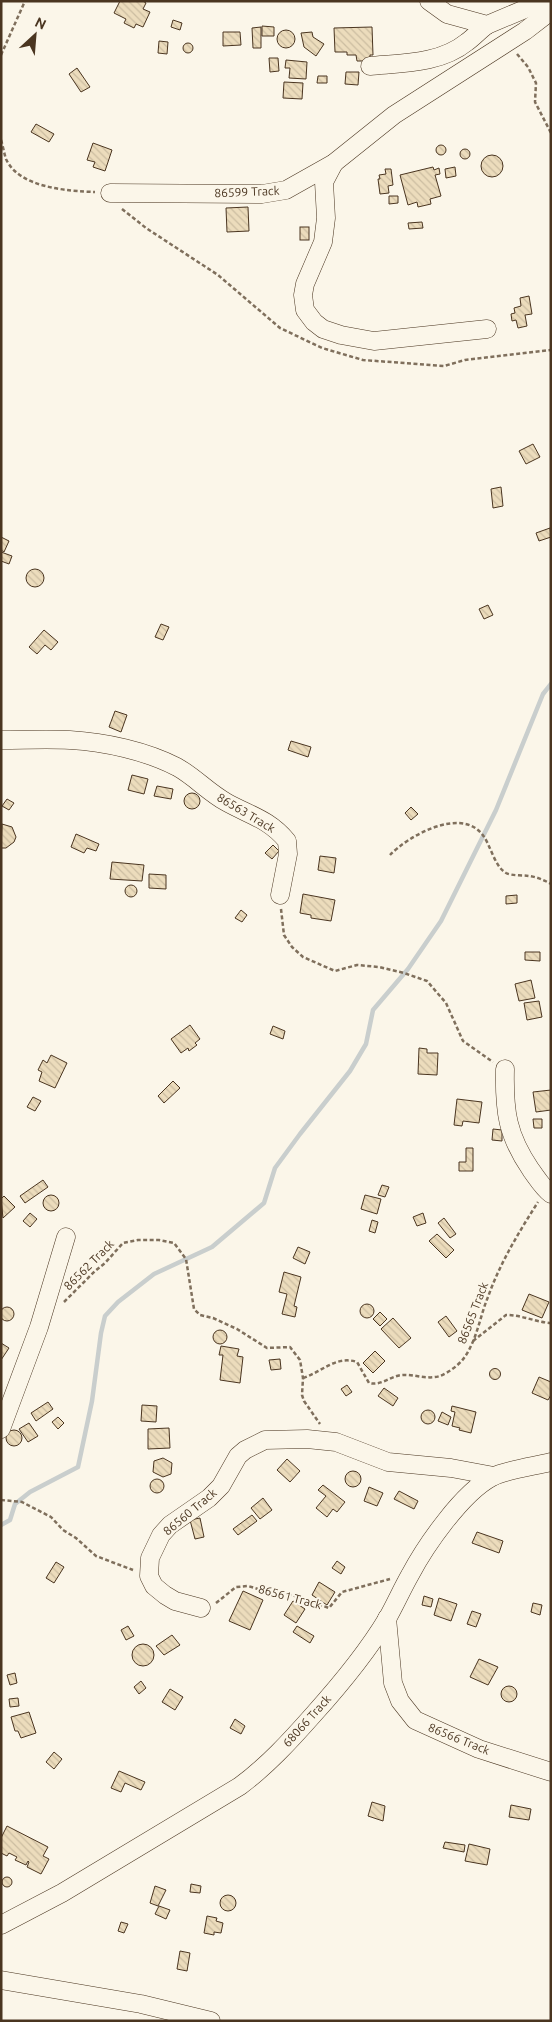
<svg xmlns="http://www.w3.org/2000/svg" width="552" height="2022" font-family="Ubuntu,sans-serif">
<style>
.lines{fill:none;stroke-linecap:round;stroke-linejoin:round}
.stream{stroke:#c9cecd;stroke-width:4.5}
.building{fill:url(#building-back-hatch);stroke:#4a3520}
.minor-casing{stroke:#4a3520;stroke-width:19}
.path{stroke:#7f6f5c;stroke-width:2.5;stroke-dasharray:4 2.5;stroke-linecap:butt}
.minor{stroke:#fbf6e9;stroke-width:18}
.labels{text-anchor:middle;stroke-width:4;stroke-linejoin:round;paint-order:stroke}
.street-label{font-size:12px;fill:#4a3520;stroke:#fbf6e9}
</style>
<defs>
<pattern id="building-back-hatch" width="6" height="6" patternUnits="userSpaceOnUse" patternTransform="scale(1.25)"><rect width="6" height="6" fill="#ecdcbc"/><path d="M-1 5l2 2M0 0l6 6M5-1l2 2" fill="none" stroke="#ccbda1"/></pattern>
</defs>
<rect width="100%" height="100%" fill="#fbf6e9"/>
<g class="lines">
<!-- stream -->
<path class="stream" d="M1,1525l9,-5 5,-16 15,-12 48,-25 14,-66 9,-68 4,-17 13,-14 36,-28 58,-27 52,-44 11,-35 25,-34 50,-63 16,-27 7,-34 35,-41 33,-48 55,-111 47,-116 8,-10"/>
</g>
<!-- building -->
<g class="building">
<path d="M120,1h23l3,2 -3,6 7,3 -7,15 -7,-3 -2,4 -10,-5 2,-4 -12,-6z"/>
<path d="M173,20l9,3 -2,7 -9,-3z"/>
<path d="M262,26l12,1v9h-12z"/>
<path d="M261,27v21h-8l-1,-20z"/>
<path d="M372,27l1,28h-3v6h-13l-1,-6h-9v-3h-12l-1,-24z"/>
<circle cx="286" cy="39" r="9"/>
<path d="M223,32h17l1,13 -18,1z"/>
<path d="M312,32l1,5 11,7 -8,12 -12,-9 -3,-14z"/>
<path d="M159,41l9,1 -1,12 -9,-1z"/>
<circle cx="188" cy="48" r="5"/>
<path d="M269,58h9l1,13 -9,1z"/>
<path d="M286,60l21,2 -1,17 -17,-1 1,-10h-5z"/>
<path d="M77,68l13,19 -9,5 -12,-18z"/>
<path d="M346,72h13l-1,13 -13,-1z"/>
<path d="M318,76h9v7h-10z"/>
<path d="M284,82l19,1 -1,16 -19,-1z"/>
<path d="M36,124l18,10 -5,8 -18,-10z"/>
<path d="M93,143l19,7 -7,21 -12,-4 2,-5 -8,-2z"/>
<circle cx="441" cy="150" r="5"/>
<circle cx="465" cy="154" r="5"/>
<circle cx="492" cy="166" r="11"/>
<path d="M433,167l1,3 5,-2 1,6 -5,1 6,21 -11,3 1,5 -13,3 -1,-5 -9,3 -8,-30z"/>
<path d="M455,167l1,9 -10,2 -1,-9z"/>
<path d="M385,169h6l2,16 -5,1 1,7 -9,1 -2,-15h2l-1,-4 7,-1z"/>
<path d="M389,196h9v7l-9,1z"/>
<path d="M248,207l1,24 -22,1 -1,-24z"/>
<path d="M422,222l1,6 -14,1 -1,-6z"/>
<rect x="300" y="227" width="9" height="13"/>
<path d="M529,296l3,18 -7,1 2,11 -9,2 -2,-8 -4,1 -1,-7 4,-1 -1,-5 7,-2 -1,-8z"/>
<path d="M533,444l7,13 -14,7 -7,-13z"/>
<path d="M501,487l2,19 -10,2 -2,-19z"/>
<path d="M550,528l1,9 -12,4 -3,-8z"/>
<path d="M1,537l8,4 -5,11 -3,-2z"/>
<path d="M1,552l11,4 -3,8 -8,-3z"/>
<circle cx="35" cy="578" r="9"/>
<path d="M488,605l5,10 -9,4 -5,-10z"/>
<path d="M161,624l8,3 -6,13 -8,-3z"/>
<path d="M44,630l14,12 -7,8 -6,-5 -8,9 -8,-7z"/>
<path d="M115,711l12,4 -6,17 -12,-5z"/>
<path d="M291,741l20,6 -3,10 -20,-7z"/>
<path d="M132,775l16,4 -4,15 -16,-4z"/>
<path d="M157,786l16,3 -2,10 -17,-3z"/>
<circle cx="192" cy="801" r="8"/>
<path d="M7,799l7,4 -5,7 -7,-4z"/>
<path d="M411,807l7,7 -7,6 -6,-7z"/>
<path d="M2,824l10,3 4,10 -2,5 -8,6h-5z"/>
<path d="M76,834l23,10 -3,7 -9,-3 -3,5 -13,-6z"/>
<path d="M273,845l6,6 -7,8 -7,-6z"/>
<path d="M320,856l16,2 -2,15 -16,-3z"/>
<path d="M112,862l32,3 -2,16 -32,-2z"/>
<path d="M149,874l17,1v14l-17,-1z"/>
<circle cx="131" cy="891" r="6"/>
<path d="M303,894l32,6 -4,21 -20,-3v-3l-11,-2z"/>
<path d="M517,895v8l-11,1v-8z"/>
<path d="M241,910l6,5 -5,7 -7,-4z"/>
<path d="M525,952h15v9l-15,-1z"/>
<path d="M531,980l4,18 -16,3 -4,-17z"/>
<path d="M539,1001l3,16 -15,3 -3,-17z"/>
<path d="M190,1025l10,14 -5,4 2,2 -8,6 -1,-3 -7,5 -10,-14z"/>
<path d="M273,1026l12,5 -2,8 -13,-5z"/>
<path d="M419,1048l8,1v4h11l-1,22 -19,-1z"/>
<path d="M51,1055l16,8 -12,25 -16,-7 3,-9 -4,-2 5,-10 4,3z"/>
<path d="M173,1081l7,7 -16,15 -6,-7z"/>
<path d="M551,1090v20l-15,2 -3,-20z"/>
<path d="M33,1097l8,4 -6,10 -8,-4z"/>
<path d="M457,1099l25,3 -3,21 -16,-2 -1,5 -8,-1z"/>
<path d="M533,1119h9v9h-8z"/>
<path d="M493,1129l9,1v11l-10,-1z"/>
<path d="M466,1148h7v23h-14v-9h7z"/>
<path d="M43,1180l5,7 -23,16 -5,-7z"/>
<path d="M382,1185l7,2 -4,10 -7,-2z"/>
<circle cx="51" cy="1203" r="8"/>
<path d="M365,1195l16,4 -4,15 -16,-5z"/>
<path d="M4,1196l11,11 -12,11 -2,-19z"/>
<path d="M30,1213l7,6 -7,8 -7,-6z"/>
<path d="M423,1213l3,10 -9,3 -4,-9z"/>
<path d="M444,1218l12,16 -6,4 -12,-15z"/>
<path d="M372,1220l6,2 -3,11 -6,-2z"/>
<path d="M437,1234l17,16 -8,8 -17,-17z"/>
<path d="M298,1247l12,5 -5,12 -12,-6z"/>
<path d="M284,1272l17,5 -7,29 3,1 -2,10 -13,-3 5,-20 -8,-2z"/>
<path d="M529,1294l20,8 -7,16 -20,-8z"/>
<circle cx="367" cy="1311" r="7"/>
<circle cx="7" cy="1314" r="7"/>
<path d="M380,1312l7,7 -7,7 -7,-7z"/>
<path d="M446,1316l11,15 -8,6 -11,-15z"/>
<path d="M393,1318l18,20 -12,10 -18,-19z"/>
<circle cx="220" cy="1337" r="7"/>
<path d="M1,1343l8,5 -8,12z"/>
<path d="M221,1346l18,3 -2,7 6,1 -3,26 -20,-3 3,-25h-4z"/>
<path d="M375,1351l10,10 -12,12 -10,-10z"/>
<path d="M280,1359l1,10 -10,1 -2,-10z"/>
<circle cx="495" cy="1374" r="5.5"/>
<path d="M539,1377l12,5v13l-3,5 -16,-7z"/>
<path d="M347,1385l5,7 -6,4 -5,-7z"/>
<path d="M384,1388l14,10 -5,8 -15,-10z"/>
<path d="M48,1402l5,7 -17,12 -5,-8z"/>
<path d="M142,1405l15,1 -1,16 -15,-1z"/>
<path d="M452,1406l24,6 -5,21 -12,-3 1,-2 -8,-2 3,-14 -4,-1z"/>
<circle cx="428" cy="1417" r="7"/>
<path d="M442,1412l9,5 -3,8 -10,-4z"/>
<path d="M58,1417l6,6 -6,6 -6,-7z"/>
<path d="M29,1423l9,13 -10,6 -9,-13z"/>
<path d="M169,1428l1,20 -22,1v-20z"/>
<circle cx="14" cy="1438" r="8"/>
<path d="M163,1458l9,5 -1,11 -8,3 -10,-5 1,-11z"/>
<path d="M287,1459l13,12 -10,11 -13,-12z"/>
<circle cx="353" cy="1479" r="8"/>
<circle cx="157" cy="1486" r="7"/>
<path d="M323,1485l22,17 -8,10 -4,-3 -6,8 -11,-9 10,-12 -8,-6z"/>
<path d="M369,1487l14,6 -6,13 -13,-5z"/>
<path d="M399,1491l19,10 -4,8 -20,-10z"/>
<path d="M263,1498l9,12 -12,9 -9,-11z"/>
<path d="M252,1515l5,6 -19,14 -5,-6z"/>
<path d="M200,1518l4,19 -9,2 -5,-19z"/>
<path d="M477,1532l26,9 -4,12 -27,-10z"/>
<path d="M337,1561l8,6 -4,7 -9,-6z"/>
<path d="M56,1562l8,5 -10,16 -8,-5z"/>
<path d="M319,1582l16,10 -8,13 -15,-10z"/>
<path d="M243,1591l20,9 -13,30 -21,-9z"/>
<path d="M424,1596l9,3 -2,8 -9,-2z"/>
<path d="M439,1598l18,6 -6,17 -17,-6z"/>
<path d="M293,1601l12,8 -9,14 -12,-8z"/>
<path d="M533,1603l9,2 -2,10 -9,-3z"/>
<path d="M472,1611l9,3 -5,13 -9,-3z"/>
<path d="M128,1626l6,10 -8,4 -5,-10z"/>
<path d="M297,1626l17,10 -4,7 -17,-11z"/>
<path d="M172,1635l8,10 -16,10 -8,-9z"/>
<circle cx="143" cy="1655" r="11"/>
<path d="M479,1659l19,8 -10,18 -18,-8z"/>
<path d="M15,1673l2,10 -7,2 -3,-10z"/>
<path d="M141,1681l5,7 -7,6 -5,-7z"/>
<circle cx="509" cy="1694" r="8"/>
<path d="M170,1689l13,8 -8,13 -13,-8z"/>
<path d="M18,1698l1,8 -9,1 -1,-8z"/>
<path d="M29,1712l7,21 -15,5 -3,-7h-3l-4,-14z"/>
<path d="M235,1719l10,7 -4,8 -11,-6z"/>
<path d="M54,1752l8,7 -8,10 -8,-7z"/>
<path d="M119,1771l26,11 -4,8 -16,-7 -4,9 -10,-4z"/>
<path d="M372,1802l13,4 -2,15 -15,-5z"/>
<path d="M511,1805l20,4 -2,11 -20,-3z"/>
<path d="M7,1826l41,21 -5,9 6,3 -8,15 -14,-7 2,-5 -1,-1 -2,4 -11,-5 2,-3 -8,-4 -2,3 -6,-3v-15z"/>
<path d="M445,1842l20,3 -1,7 -21,-4z"/>
<path d="M469,1844l21,5 -3,16 -22,-4z"/>
<circle cx="7" cy="1882" r="5"/>
<path d="M191,1884l10,2 -1,7 -10,-1z"/>
<path d="M155,1886l11,4 -8,16 -8,-3z"/>
<circle cx="228" cy="1903" r="8"/>
<path d="M159,1906l11,4 -4,9 -11,-5z"/>
<path d="M207,1916l10,2 -1,3 7,2 -2,10 -7,-1v3l-10,-2z"/>
<path d="M121,1922l7,2 -4,9 -6,-2z"/>
<path d="M180,1951l10,2 -3,18 -10,-2z"/>
</g>
<g class="lines">
<!-- minor casing -->
<g class="minor-casing">
<g id="minor">
<path d="M429,1l18,13 40,11 57,-24"/>
<path d="M370,66c32,-3 70,-2 97,-24 7,-5 13,-12 20,-17"/>
<path d="M334,163l-10,19 2,36 -3,24 -18,42 -2,11 2,15 9,12 9,7 18,6 33,6 113,-12"/>
<path d="M110,193l152,1 24,-4 48,-27 60,-48 131,-84 26,-20"/>
<path d="M1,740c23,0 46,-1 69,0 35,2 76,11 107,27 18,10 31,25 49,35 23,13 43,17 61,39l1,13 -8,41"/>
<path d="M505,1069c-1,42 2,66 26,101 6,8 12,18 20,24"/>
<path d="M1,1429l38,-102 27,-90"/>
<path d="M201,1608l-26,-7 -10,-6 -11,-9 -5,-10 1,-18 11,-23 9,-10 39,-27 12,-12 17,-30 7,-6 20,-10 42,-1 29,3 52,20 63,6 43,8"/>
<path d="M387,1618l6,65 7,18 15,19 64,29 72,23"/>
<path d="M1,1925l61,-32 178,-107c27,-20 50,-45 73,-71 27,-30 53,-61 74,-96 8,-14 15,-30 23,-44 16,-30 52,-82 82,-98 13,-7 43,-11 59,-15"/>
<path d="M1,1980l140,24 70,17"/>
</g>
</g>
<!-- path -->
<g class="path">
<path d="M517,54l11,13 8,16 -1,19 16,31"/>
<path d="M1,55l24,-54"/>
<path d="M1,140c2,6 3,13 5,19 13,29 62,32 89,33"/>
<path d="M122,209l24,19 72,47 62,53 42,20 41,12 81,6 21,-6 86,-10"/>
<path d="M390,855c18,-19 70,-48 92,-21 9,11 12,32 24,39 6,3 16,2 23,3 8,1 15,4 22,8"/>
<path d="M281,909l3,26 8,12 11,10 32,14 22,-6 22,2 25,6 23,8 19,22 17,38 30,21"/>
<path d="M64,1302l31,-31 10,-8 18,-20 15,-3h21l15,3 12,16 8,50 6,6 13,3 24,11 30,19 23,-1 10,13 3,18 -1,17 2,6 16,23"/>
<path d="M473,1341l33,-26c16,0 29,7 45,8"/>
<path d="M303,1378c19,-6 33,-23 54,-16l12,21c13,3 21,-7 33,-8 12,-1 25,5 38,1 8,-3 19,-11 24,-18 13,-18 16,-42 24,-61 12,-34 31,-65 50,-95"/>
<path d="M1,1500l21,2 29,15 12,13 13,8 20,18 37,14"/>
<path d="M216,1603l20,-16 12,-1 17,5 27,4 37,13 13,-16 48,-13"/>
</g>
<!-- minor -->
<use href="#minor" class="minor"/>
</g>
<g class="labels">
<!-- street labels -->
<g class="street-label">
<text transform="translate(247 192) rotate(-2)" y="4">86599 Track</text>
<text transform="translate(246 813) rotate(31)" y="4">86563 Track</text>
<text transform="translate(89 1265) rotate(-45)" y="4">86562 Track</text>
<text transform="translate(473 1313) rotate(-69)" y="4">86565 Track</text>
<text transform="translate(190 1512) rotate(-40)" y="4">86560 Track</text>
<text transform="translate(290 1597) rotate(15)" y="4">86561 Track</text>
<text transform="translate(307 1721) rotate(-48)" y="4">68066 Track</text>
<text transform="translate(459 1739) rotate(22)" y="4">86566 Track</text>
</g>
</g>
<!-- border -->
<rect width="552" height="2022" fill="none" stroke="#4a3520" stroke-width="5"/>
<!-- north arrow -->
<g transform="translate(35 35) rotate(26)" stroke="#fbf6e9" stroke-width="4" paint-order="stroke">
<path d="M0-4L9 19L0 12L-9 19Z" fill="#4a3520"/>
<text y="-8" font-size="14" font-weight="bold" text-anchor="middle" fill="#4a3520">N</text>
</g>
</svg>
